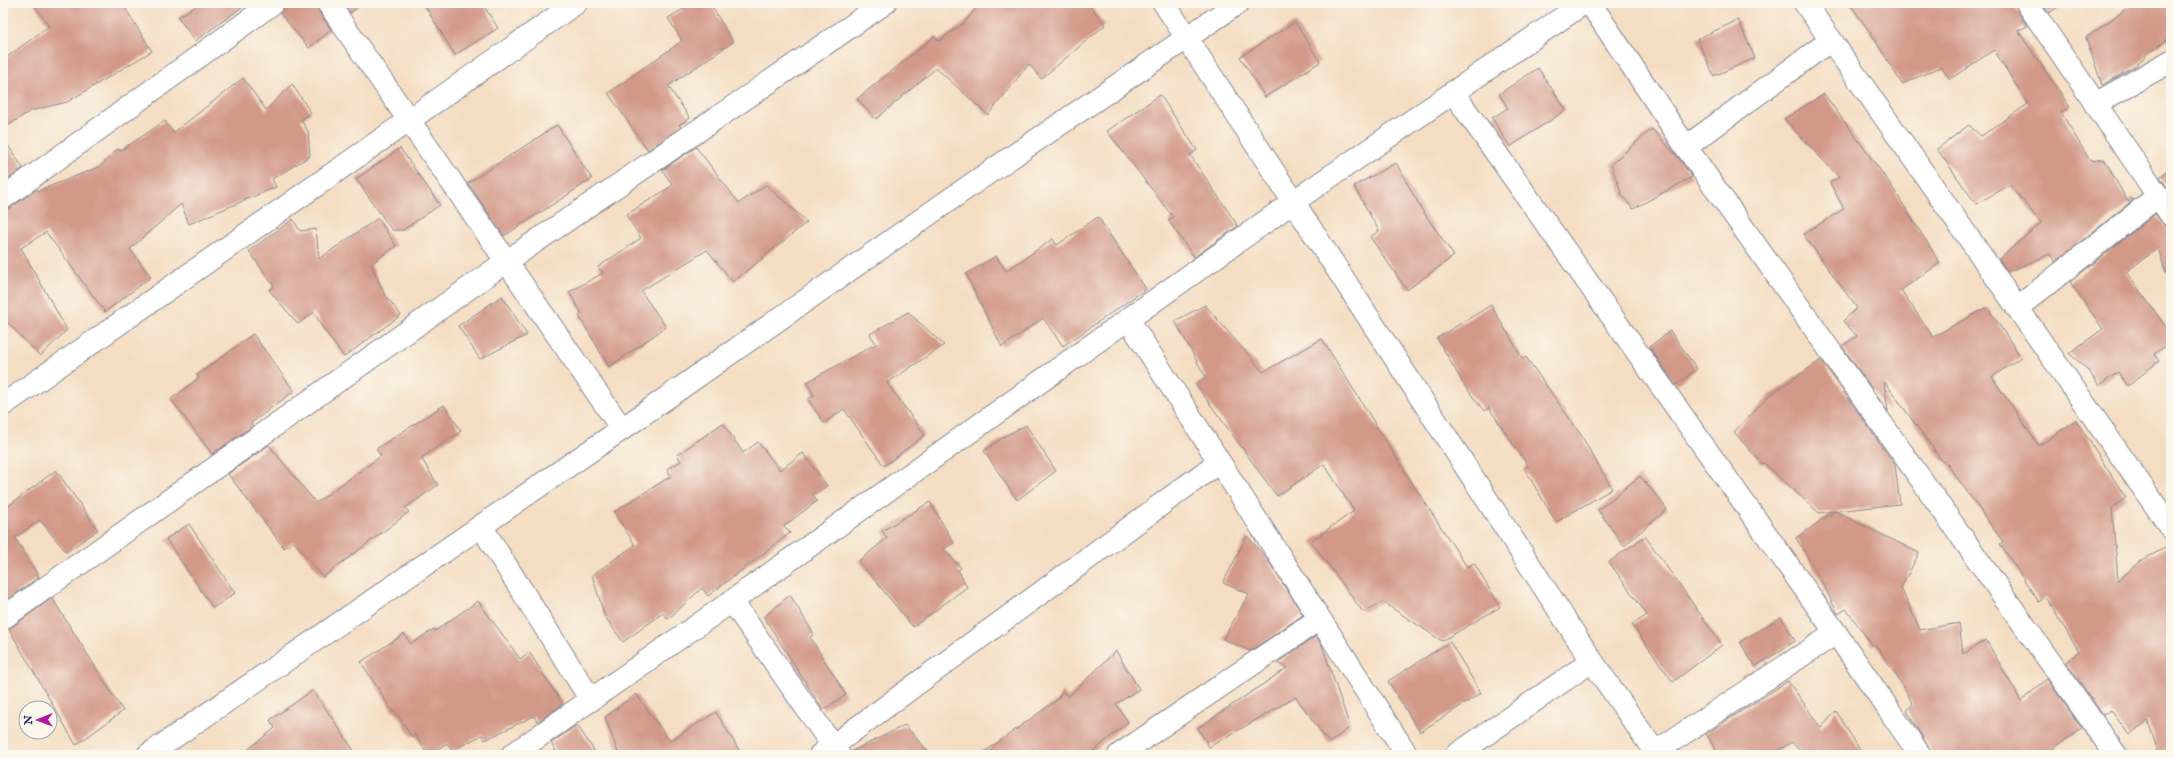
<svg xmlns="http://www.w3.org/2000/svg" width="2174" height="758" font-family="'IM FELL English',serif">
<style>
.building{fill:#d29888}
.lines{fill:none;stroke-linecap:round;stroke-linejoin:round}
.minor-casing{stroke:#888690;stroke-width:24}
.minor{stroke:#fff;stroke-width:22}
</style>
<rect width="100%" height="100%" fill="#fbf7ec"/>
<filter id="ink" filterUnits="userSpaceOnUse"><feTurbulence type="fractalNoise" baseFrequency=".025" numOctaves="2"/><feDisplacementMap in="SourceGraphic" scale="8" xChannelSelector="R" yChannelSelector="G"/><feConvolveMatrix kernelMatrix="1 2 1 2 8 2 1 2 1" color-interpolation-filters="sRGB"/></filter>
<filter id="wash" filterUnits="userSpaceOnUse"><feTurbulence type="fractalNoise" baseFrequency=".012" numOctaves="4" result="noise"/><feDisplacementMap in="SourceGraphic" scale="16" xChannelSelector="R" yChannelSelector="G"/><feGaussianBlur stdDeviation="0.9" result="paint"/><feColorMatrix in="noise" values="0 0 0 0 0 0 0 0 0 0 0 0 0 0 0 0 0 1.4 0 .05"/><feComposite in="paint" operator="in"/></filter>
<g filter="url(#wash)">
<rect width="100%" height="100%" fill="#f4dec3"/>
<g id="blocks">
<!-- building -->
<g class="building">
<path d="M33,3h89l30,48 -85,51 -37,9 -27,18v-69l46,-34z"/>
<path d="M201,3h47l-53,38 -17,-24z"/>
<path d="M285,3h31l2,7 13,20 -22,18 -29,-35 4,-5z"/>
<path d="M343,3h20l-13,10z"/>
<path d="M423,3h59l16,25 -43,27z"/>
<path d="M694,3h16l23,39 -65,44 22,32 -11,7 2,2 -33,23 -40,-57 74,-52 -14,-23z"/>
<path d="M980,3h108l17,22 -64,54 -12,-15 -41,51 -52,-47 -60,51 -19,-20 78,-63 4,5 26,-19z"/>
<path d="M1849,3h166l2,7 10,16 -9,5 52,76 -9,5 29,49 14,-2 24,43 4,-4 1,2 -78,62 -5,-8 -42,18 -9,-13 42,-36 -31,-38 -34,19 -39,-55 32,-24 12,11 47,-32 -34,-54 -44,29 -9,-12 -39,17 -32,-52z"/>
<path d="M2042,3h22l-15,10z"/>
<path d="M2134,3h37v34l-26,18 1,2 -12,10 -32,18 -16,-47z"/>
<path d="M1738,20l17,38 -41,18 -17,-37z"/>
<path d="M1295,22l25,40 -55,35 -25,-40z"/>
<path d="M1538,68l28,42 -56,37 -18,-29 16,-10 -9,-14z"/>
<path d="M243,78l23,32 26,-26 19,29 -10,7 7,11 2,25 -38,23 4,8 -87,37 -8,-20 -51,45 21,28 -46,35 -59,-80 -25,16 46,82 -27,26 -37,-38v-108l7,-2 27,-19 1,2 61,-24 19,-18 2,2 45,-30 8,12z"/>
<path d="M1824,94l67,91 49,78 -39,27 32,47 54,-30 34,50 -29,20 47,69 37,-26 50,78 -14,10 6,73 22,-20 31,-16v210h-12l-11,-34 -19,14 -18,-25 -8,5 -37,-53 13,-11 -34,-54 -6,5 -39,-58 3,-2 -58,-81 -2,1 -59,-81 4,31 -46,-66 15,-10 -14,-15 14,-13 -54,-74 41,-25 -14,-26 9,-6 -55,-58z"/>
<path d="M1160,95l37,55 -7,5 48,71 -44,31 -26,-37 5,-3 -66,-86z"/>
<path d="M557,125l35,54 -88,57 -36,-53z"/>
<path d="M1652,129l25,27 15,21 -59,32 -11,-14 -11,-31z"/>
<path d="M3,138l20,30 -20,15z"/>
<path d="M696,147l43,56 27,-18 41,37 -74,60 -26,-32 -66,41 25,36 -57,40 -30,-51 3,-2 -13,-22 34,-19 -5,-6 43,-29 -15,-23 47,-30 -11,-15z"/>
<path d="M400,148l40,57 -37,25h-11l-36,-51z"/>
<path d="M1396,163l26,47 32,46 -47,34 -37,-53 9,-6 -25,-45z"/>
<path d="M2171,168v25l-11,-16z"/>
<path d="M2155,214l10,12 6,1v45l-5,1 -8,-25 -32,24 45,62v8l-17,12 5,7 -31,25 -10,-14 -19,14 -12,-17 -18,-16 34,-24 -33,-47z"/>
<path d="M1098,217l48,72 -83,57 -20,-28 -41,29 -36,-73 30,-18 10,15 47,-32 4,6z"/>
<path d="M378,218l18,28 -25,18 14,31 16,20 -57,42 -22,-30 -8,-15 -16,12 -29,-34 5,-4 -25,-35 44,-32 7,12 16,-2 3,30z"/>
<path d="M502,296l25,39 -47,24 -22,-33z"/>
<path d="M1205,305l58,67 59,-33 92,147 53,81 7,-4 26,44 -58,34 -59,-39 -20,10 -52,-71 43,-30 -30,-47 -47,32 -81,-111 10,-7 -31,-57z"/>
<path d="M1491,305l32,54 3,-2 55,78 31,54 -56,33 -32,-54 4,-2 -39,-58 -5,3 -20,-26 -27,-47z"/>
<path d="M908,312l36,33 -57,38 38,52 -41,31 -40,-57 -20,14 -16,-24 6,-3 -7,-14 69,-38 -6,-10z"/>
<path d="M1670,331l27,38 -21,16 -27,-38z"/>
<path d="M253,334l41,57 -43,32 2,3 -41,28 -41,-55 28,-21 -2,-3z"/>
<path d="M1821,360l74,105 5,39 -81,9 -55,-50 -2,1 -28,-32 37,-38z"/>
<path d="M444,405l17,26 -40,27 17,27 -33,23 4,4 -86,65 -29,-35 -10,6 -56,-74 41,-29 47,58 65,-47 -5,-7z"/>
<path d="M723,423l20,30 15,-11 22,28 23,-17 24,33 -14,9 4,6 -33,25 6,7 -82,63 -6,-8 -34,31 -5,-6 -40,29 -18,-25 -13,-42 43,-30 -21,-33 57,-36 -4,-7 14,-8 -4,-6z"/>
<path d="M1026,425l30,46 -39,29 -33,-49 21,-15z"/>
<path d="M56,470l42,60 -32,22 -26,-32 -25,18 24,39 -36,26v-93z"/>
<path d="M1640,476l27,33 -43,37 -26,-36z"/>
<path d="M930,502l24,41 -10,6 17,19 -3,2 9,17 -54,40 -54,-66 28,-23 -5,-7z"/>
<path d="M1835,511l84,42 -18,35 19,42 39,-7 4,31 23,-14 35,61 26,-22 35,50 -39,26h-110l-26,-44 6,-7 -18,-31 -20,-29 -2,2 -27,-37 -8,5 -16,-32 -26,-44z"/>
<path d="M189,524l46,69 -22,15 -47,-69z"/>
<path d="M1247,536l20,23 36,56 -53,36 -27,-12 26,-45 -26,-11z"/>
<path d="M1645,536l77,109 -49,37 -41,-57 15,-10 -38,-53z"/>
<path d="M790,595l24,39 -4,3 36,58 -23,15 -59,-93z"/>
<path d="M52,598l71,113 -47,34 -67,-116z"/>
<path d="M478,601l42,58 9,-7 34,52 -26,18 -3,-6 -49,24 -3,-5 -30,16 -5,-8 -19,12 -13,-20 -3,2 -17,-26 -2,1 -32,-50 43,-28 7,10 23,-15 1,2z"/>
<path d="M1781,617l14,24 -40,26 -15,-25z"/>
<path d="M1316,636l6,9 28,82 -21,16 -33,-46 -87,50 -11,-19 89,-60 -10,-5z"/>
<path d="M1450,642l31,51 -61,39 -32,-51z"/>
<path d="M1116,651l23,38 -23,15 12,18 -39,33h-109l77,-55 5,-9 6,6z"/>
<path d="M1788,681l33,47 15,-17 27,44h-67l4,-4 -8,-9 -21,13h-52l-13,-21z"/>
<path d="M313,690l44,65h-116l34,-27 -5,-8z"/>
<path d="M636,694l34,47 46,-29 26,43h-123l-14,-38z"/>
<path d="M577,725l20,30h-39l-7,-12z"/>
<path d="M905,725l26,30h-80v-3z"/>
</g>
</g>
</g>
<g filter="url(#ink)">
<use href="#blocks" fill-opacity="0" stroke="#888690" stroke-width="1"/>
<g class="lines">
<!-- minor casing -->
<g class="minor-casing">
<g id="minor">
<path d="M328,3l294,426"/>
<path d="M1164,3l428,658 65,94"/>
<path d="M1590,3l96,144 430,608"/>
<path d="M1805,3l366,525"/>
<path d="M2027,3l144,212"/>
<path d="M1453,92l383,541 84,122"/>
<path d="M2095,104l76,-43"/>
<path d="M1686,147l145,-107"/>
<path d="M3,198l270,-195"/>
<path d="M2017,308l141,-112"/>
<path d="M1128,319l279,436"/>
<path d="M3,405l573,-402"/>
<path d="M481,526l110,174"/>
<path d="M732,601l107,154"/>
<path d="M3,618l504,-357 378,-258"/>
<path d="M1655,752l181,-119"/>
<path d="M148,755l474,-326 353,-247 263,-179"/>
<path d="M512,755l220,-154 561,-399 291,-199"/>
<path d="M820,755l399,-293"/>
<path d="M1119,755l200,-136"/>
<path d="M1456,755l136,-94"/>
</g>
</g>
<!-- minor -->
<use href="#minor" class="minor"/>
</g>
</g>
<!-- margin -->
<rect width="2174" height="758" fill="none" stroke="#fbf7ec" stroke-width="16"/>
<!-- north arrow -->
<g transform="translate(38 720) rotate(269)"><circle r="19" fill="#fbf7ec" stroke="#a1a7b3"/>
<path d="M0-3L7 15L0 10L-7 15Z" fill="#b5179e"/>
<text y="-6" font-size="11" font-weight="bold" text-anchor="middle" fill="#1b2f5e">N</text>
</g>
</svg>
